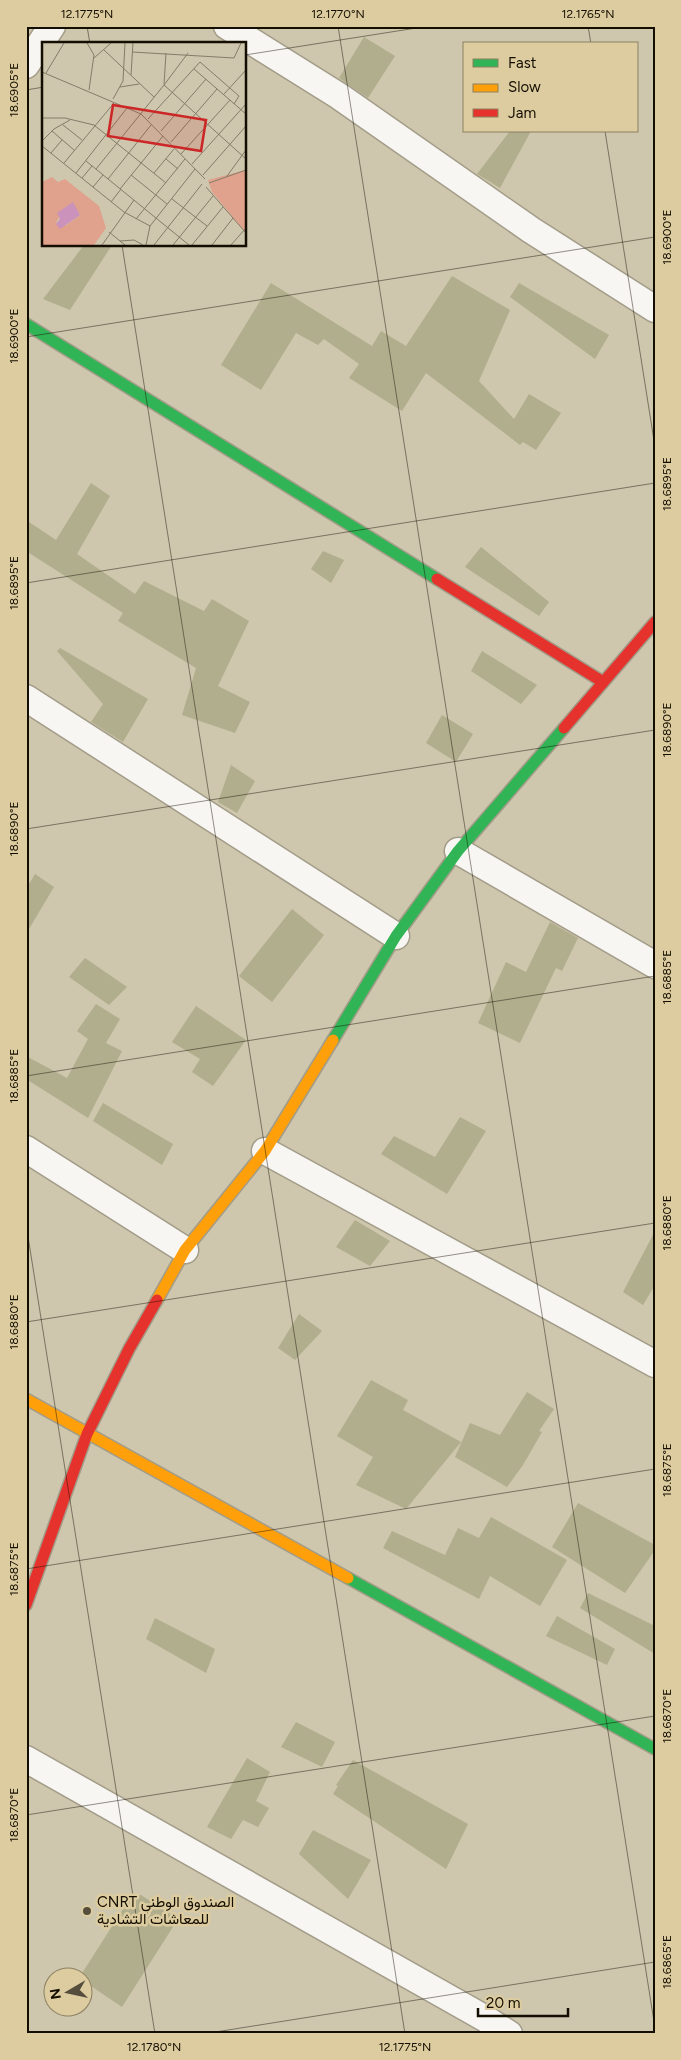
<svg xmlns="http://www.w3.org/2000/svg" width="681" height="2060" font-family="Figtree,Vazirmatn,sans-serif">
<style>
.building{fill:#b1ae8e}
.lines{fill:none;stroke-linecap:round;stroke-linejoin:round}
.street-casing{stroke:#a29c88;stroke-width:29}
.fast-casing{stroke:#a29c88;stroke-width:14}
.slow-casing{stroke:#a29c88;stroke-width:14}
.jam-casing{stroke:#a29c88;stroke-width:14}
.street{stroke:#f8f6f3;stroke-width:26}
.fast{stroke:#30b455;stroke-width:11}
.slow{stroke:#ff9f0a;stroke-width:11}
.jam{stroke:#e5322d;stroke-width:11}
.ticks{fill:none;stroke:#140e01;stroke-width:1;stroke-opacity:0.45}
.poi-dot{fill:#554e3d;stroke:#dccc9f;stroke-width:2}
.labels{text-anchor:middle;stroke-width:5;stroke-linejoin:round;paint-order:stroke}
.poi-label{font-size:15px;fill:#140e01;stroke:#dccc9f;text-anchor:start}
.inset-road{fill:none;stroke:#847c68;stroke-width:1}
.view{fill:#cc2726;fill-opacity:0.15;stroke:#cc2726;stroke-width:2.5}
.inset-edge{fill:none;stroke:#140e01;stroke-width:2.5}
.neatline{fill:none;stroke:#140e01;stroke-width:2}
.ticks-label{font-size:12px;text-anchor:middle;fill:#140e01}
</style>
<rect width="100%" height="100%" fill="#cec6ad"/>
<!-- building -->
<g class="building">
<path d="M364,37l31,19 -27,42 -29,-20z"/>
<path d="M510,131h21l-31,57 -23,-14z"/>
<path d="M84,245h28l-42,65 -27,-11z"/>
<path d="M452,276l58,34 -31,71 35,38 15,-25 32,19 -25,37 -13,-8 -3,3 -94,-72 -24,38 -53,-33 10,-14 -35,-25 -6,6 -22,-12 -35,57 -40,-25 50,-82 101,63 9,-15 25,15z"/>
<path d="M519,283l90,52 -14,24 -85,-62z"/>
<path d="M91,483l19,13 -33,58 58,40 9,-13 60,30 8,-12 37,22 -31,65 32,16 -15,31 -53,-18 14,-47 -78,-47 5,-8 -97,-62v-31l30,20z"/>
<path d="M481,547l68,55 -10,14 -74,-49z"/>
<path d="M323,551l21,9 -13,23 -20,-14z"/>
<path d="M60,648l88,51 -25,43 -32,-20 12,-18 -46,-53z"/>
<path d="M482,651l55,34 -16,19 -50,-33z"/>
<path d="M442,715l31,19 -17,28 -30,-19z"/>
<path d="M231,765l24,16 -18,32 -19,-11z"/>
<path d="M35,874l19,13 -28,47v-45z"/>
<path d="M292,909l32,26 -52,67 -33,-26z"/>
<path d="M550,922l28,16 -16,33 -6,-3 -36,75 -42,-20 28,-61 20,10z"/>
<path d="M85,958l42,29 -18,18 -40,-28z"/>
<path d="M96,1004l24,15 -14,24 16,8 -34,67 -62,-39v-23l41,22 21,-39 -11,-8z"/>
<path d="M196,1006l50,34 -33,46 -21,-14 8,-13 -28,-17z"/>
<path d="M103,1103l70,41 -11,21 -69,-44z"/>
<path d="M460,1117l26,14 -39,63 -66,-40 13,-18 41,21z"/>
<path d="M355,1220l35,21 -20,25 -34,-19z"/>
<path d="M655,1231v54l-12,20 -20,-13z"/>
<path d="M299,1314l23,17 -27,29 -17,-12z"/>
<path d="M371,1380l37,20 -5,10 58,32 -55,67 -50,-24 17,-28 -36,-21z"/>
<path d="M527,1392l27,17 -15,22 3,1 -19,33 -16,22 -52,-30 15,-34 30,12z"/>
<path d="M578,1503l77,42v5l-30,43 -73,-46z"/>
<path d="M491,1517l76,43 -27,46 -50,-30 -11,23 -96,-51 9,-17 53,24 13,-27 21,10z"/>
<path d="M588,1593l67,33v28l-75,-46z"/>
<path d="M557,1616l58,33 -8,16 -61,-29z"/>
<path d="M155,1618l60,31 -9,24 -60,-34z"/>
<path d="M296,1722l39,20 -13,25 -41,-20z"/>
<path d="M247,1758l23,14 -14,29 13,7 -11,19 -15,-7 -12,19 -24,-12z"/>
<path d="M353,1760l115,64 -22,45 -113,-75 5,-8 -2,-1z"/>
<path d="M313,1830l58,30 -23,39 -49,-45z"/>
<path d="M132,1895h9l37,24 -56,88 -40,-27v-2h-3z"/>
</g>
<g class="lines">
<!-- street casing -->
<g class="street-casing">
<g id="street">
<path d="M227,26l112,70 192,134 124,79"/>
<path d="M26,65l26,-39"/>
<path d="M26,698l370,238"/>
<path d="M458,851l197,114"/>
<path d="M26,1149l159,101"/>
<path d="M265,1151l390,213"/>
<path d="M26,1759l460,260 23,15"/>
</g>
</g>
<!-- fast casing -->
<g class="fast-casing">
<g id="fast">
<path d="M26,324l411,255"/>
<path d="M333,1040l63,-104 62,-85 106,-123"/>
<path d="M348,1578l307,171"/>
</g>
</g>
<!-- slow casing -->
<g class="slow-casing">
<g id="slow">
<path d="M157,1300l28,-50 80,-99 68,-111"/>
<path d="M26,1399l322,179"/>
</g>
</g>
<!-- jam casing -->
<g class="jam-casing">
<g id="jam">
<path d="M437,579l166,103"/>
<path d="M564,728l91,-106"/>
<path d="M26,1605l61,-171 42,-85 28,-49"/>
</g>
</g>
<!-- street -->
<use href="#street" class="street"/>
<!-- fast -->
<use href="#fast" class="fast"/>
<!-- slow -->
<use href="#slow" class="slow"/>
<!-- jam -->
<use href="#jam" class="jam"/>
</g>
<!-- ticks -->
<path class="ticks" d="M87,26l3,18M338,26l317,2002M588,26l3,18M245,55l184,-29M26,90l18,-3M605,131l50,316M122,245l283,1789M26,337l629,-100M26,583l629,-100M26,829l629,-99M26,1076l629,-100M26,1224l129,810M26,1322l629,-99M26,1569l629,-100M26,1815l629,-99M203,2034l452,-72"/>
<!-- markers -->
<circle class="poi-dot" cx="87" cy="1911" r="5"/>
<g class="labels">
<!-- poi labels -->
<g class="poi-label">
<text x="97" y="1907">CNRT الصندوق الوطني<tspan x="97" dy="17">للمعاشات التشادية</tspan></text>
</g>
</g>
<!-- overview -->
<g transform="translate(42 42)">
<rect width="204" height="204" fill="#cec6ad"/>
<path d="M204,128v63l-34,-41 -4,-12zM10,135l6,5 7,-3 34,27 7,22 -12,17h-52v-63zM23,165l11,3 4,5 -15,11 -9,-3z" fill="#e0a28d" fill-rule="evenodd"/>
<path d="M31,160l7,13 -20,14 -4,-5 4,-5 -3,-6z" fill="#cb92bc"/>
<path class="inset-road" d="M45,1l7,12 -5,35M62,8l50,47M90,10l102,6 7,-15M52,16l17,-15M152,27l52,45M0,30l99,42 64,65M4,31l18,-30M89,33l2,-32M122,42l2,-31M122,43l24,-32M78,45l19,-3M182,52l22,-24M71,57l10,-18 2,-38M0,76h23l29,7 72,58M106,77l52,-57 39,34 -5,8M21,83l19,15M10,89l22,19M119,89l45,-52M0,99l12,-12 16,-9M129,100l46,-53M0,104l82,66 26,14 -4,19M9,111l11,-13M139,112l49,-54M124,117l12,10M44,119l103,84M22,121l50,-60M150,122l54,-60M54,127l68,-84 82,74M34,131l51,-65M112,131l20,-24M89,133l36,29M161,133l43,-49M185,134l19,-26M40,136l10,-12M66,137l43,-54M167,141l37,-13M51,145l10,-12M164,145l40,46M78,147l43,-53M130,157l35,27M69,160l10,-13M94,177l49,-60M108,184l45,-57M67,190l16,13M78,199l14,-1 9,5M60,203l32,-45M112,203l48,-61M131,203l40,-49M150,203l31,-38M170,203l21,-27M189,203l15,-17"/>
<path class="view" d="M71,63l93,15 -5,31 -93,-15z"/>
<rect width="204" height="204" class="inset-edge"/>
</g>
<!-- border -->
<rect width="681" height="2060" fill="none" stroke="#dccc9f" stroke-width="55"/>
<!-- legend -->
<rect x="463" y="42" width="175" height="90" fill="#dccc9f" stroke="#8c8060"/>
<rect x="473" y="59" width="25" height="8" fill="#30b455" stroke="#8c8060"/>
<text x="508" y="68" font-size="15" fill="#140e01">Fast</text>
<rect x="473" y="84" width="25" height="8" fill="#ff9f0a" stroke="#8c8060"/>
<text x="508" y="92" font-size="15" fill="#140e01">Slow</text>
<rect x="473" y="109" width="25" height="8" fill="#e5322d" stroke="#8c8060"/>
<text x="508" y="118" font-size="15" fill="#140e01">Jam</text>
<!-- north arrow -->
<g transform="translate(68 1992) rotate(261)"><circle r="24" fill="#dccc9f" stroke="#8c8060"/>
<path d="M0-4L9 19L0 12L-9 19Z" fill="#554e3d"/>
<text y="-8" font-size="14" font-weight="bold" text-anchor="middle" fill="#140e01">N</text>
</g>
<!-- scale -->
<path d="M478 2008v8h90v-8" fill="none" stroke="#140e01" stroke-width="2.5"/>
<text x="486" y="2008" font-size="15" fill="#140e01" stroke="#dccc9f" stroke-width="4" paint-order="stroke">20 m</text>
<rect x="28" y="28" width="626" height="2004" class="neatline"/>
<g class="ticks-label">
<text x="87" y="18">12.1775°N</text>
<text x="338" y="18">12.1770°N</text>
<text x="588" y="18">12.1765°N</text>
<text transform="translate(14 90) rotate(-90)" y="4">18.6905°E</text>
<text transform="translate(667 237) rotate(-90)" y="4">18.6900°E</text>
<text transform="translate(14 336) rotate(-90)" y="4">18.6900°E</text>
<text transform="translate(667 484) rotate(-90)" y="4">18.6895°E</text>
<text transform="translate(14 583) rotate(-90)" y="4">18.6895°E</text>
<text transform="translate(667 730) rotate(-90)" y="4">18.6890°E</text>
<text transform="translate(14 829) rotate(-90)" y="4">18.6890°E</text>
<text transform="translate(667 977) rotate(-90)" y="4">18.6885°E</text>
<text transform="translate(14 1076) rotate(-90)" y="4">18.6885°E</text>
<text transform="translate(667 1223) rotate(-90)" y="4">18.6880°E</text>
<text transform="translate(14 1322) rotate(-90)" y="4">18.6880°E</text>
<text transform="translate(667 1470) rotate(-90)" y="4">18.6875°E</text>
<text transform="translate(14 1569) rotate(-90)" y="4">18.6875°E</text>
<text transform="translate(667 1716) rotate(-90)" y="4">18.6870°E</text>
<text transform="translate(14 1815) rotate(-90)" y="4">18.6870°E</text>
<text transform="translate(667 1962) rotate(-90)" y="4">18.6865°E</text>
<text x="154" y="2051">12.1780°N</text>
<text x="405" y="2051">12.1775°N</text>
</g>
</svg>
